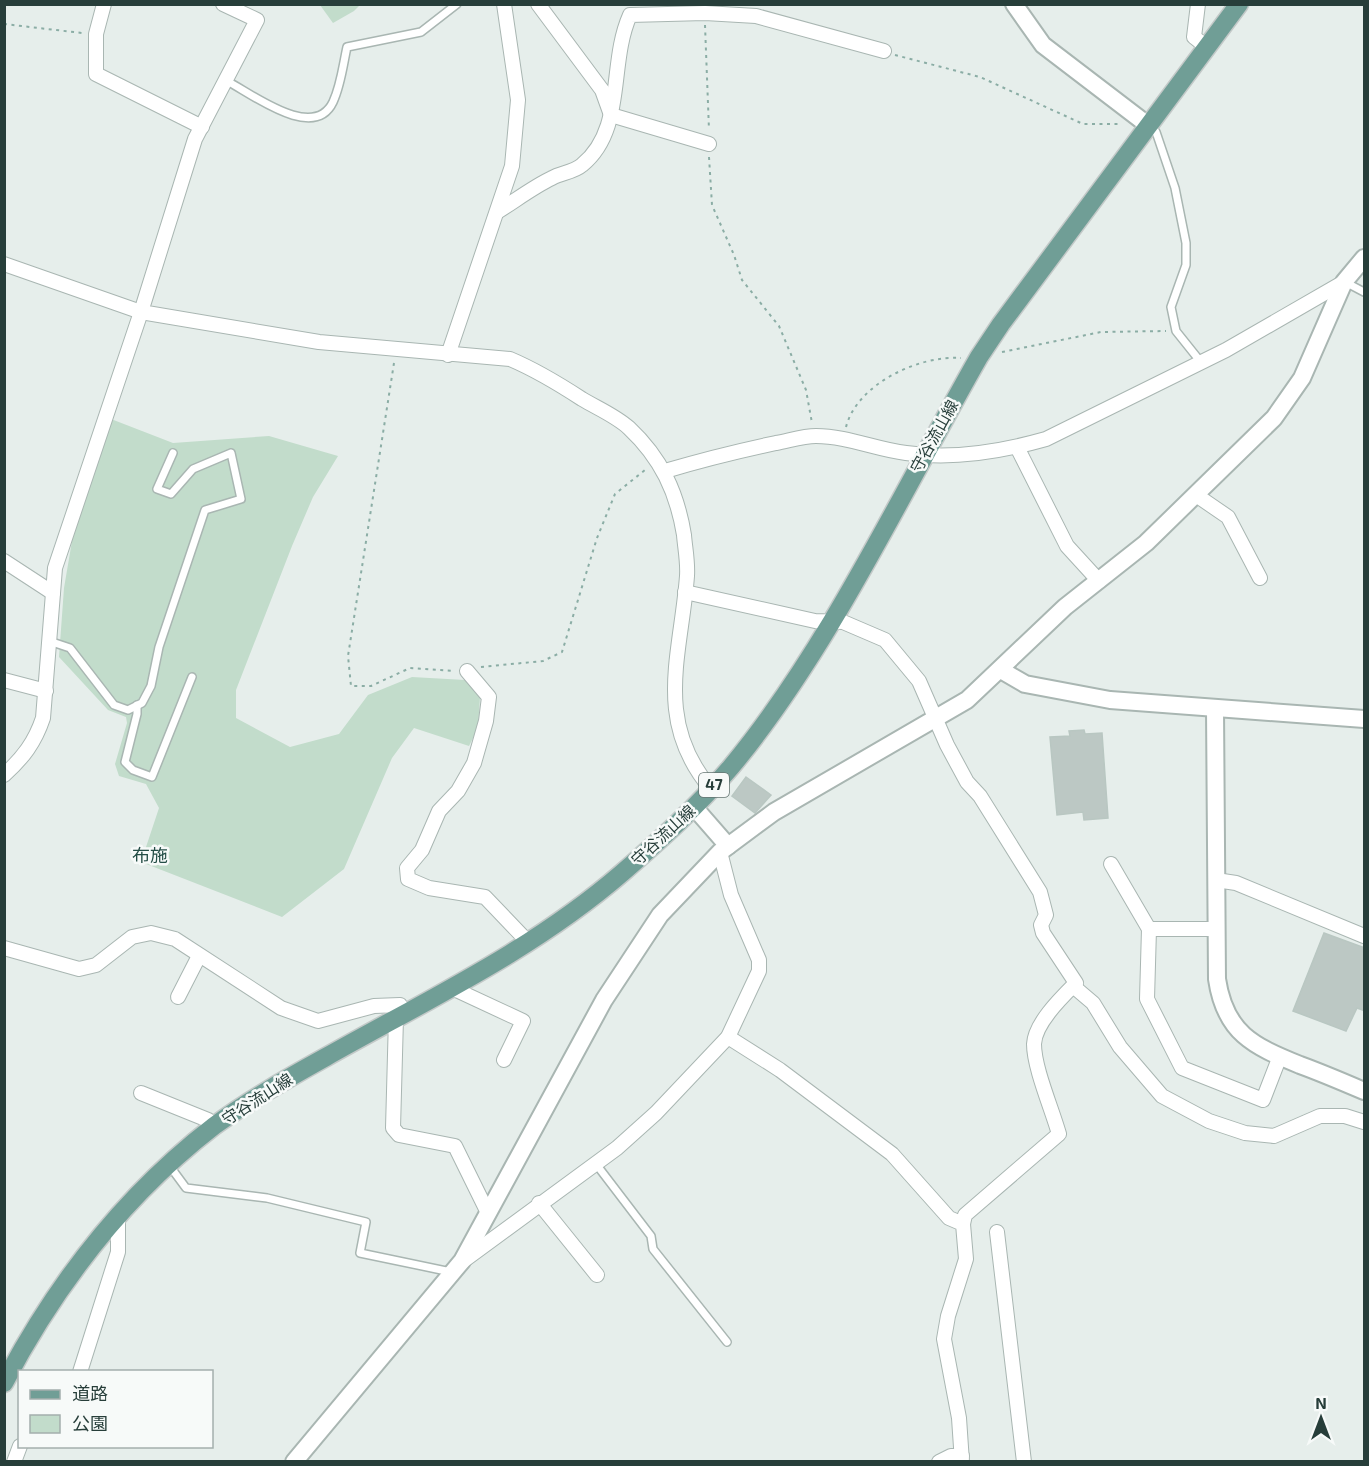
<svg xmlns="http://www.w3.org/2000/svg" width="1369" height="1466" font-family="'Exo 2','Noto Sans JP',sans-serif">
<style>
.green{fill:#c2dccb}
.building{fill:#bcc8c4;stroke:#b9c7c2;stroke-width:1.5}
.lines{fill:none;stroke-linecap:round;stroke-linejoin:round}
.service-casing{stroke:#a9b6b2;stroke-width:10}
.minor-casing{stroke:#a9b6b2;stroke-width:16}
.tertiary-casing{stroke:#a9b6b2;stroke-width:20}
.primary-casing{stroke:#c3c9c8;stroke-width:21}
.path{stroke:#8bada5;stroke-width:2;stroke-dasharray:3 4.5;stroke-linecap:butt}
.service{stroke:#fff;stroke-width:7}
.minor{stroke:#fff;stroke-width:14}
.tertiary{stroke:#fff;stroke-width:16}
.primary{stroke:#709e96;stroke-width:18}
.labels{text-anchor:middle;stroke-width:5;stroke-linejoin:round;paint-order:stroke}
.shield{fill:#f7faf9;stroke:#657673;stroke-width:1.5}
.shield-label{font-size:15px;font-weight:bold;fill:#273e3a}
.street-label{font-size:16px;fill:#273e3a;stroke:#f7faf9}
.neighbourhood-label{font-size:18px;fill:#254e47;stroke:#f7faf9}
</style>
<rect width="100%" height="100%" fill="#e6eeeb"/>
<!-- green -->
<g class="green">
<path d="M320,5h40l-6,6 -21,12z"/>
<path d="M111,419l62,24 96,-7 69,20 -25,41 -21,49 -56,144v28l54,29 49,-13 29,-39 44,-18 53,3 15,17 -2,31 -9,18 -55,-18 -22,30 -48,111 -62,48 -141,-55 18,-54 -13,-24 -27,-8 -4,-12 12,-41 -1,-6 -18,-7 -49,-53 5,-69 8,-47z"/>
</g>
<!-- building -->
<g class="building">
<path d="M1084,730l1,4 17,-1 6,85 -24,2 -1,-8 -26,3 -7,-78 20,-1 -1,-5z"/>
<path d="M746,777l25,18 -16,18 -23,-17z"/>
<path d="M1324,933l41,15v63l-8,-3 -11,23 -53,-20z"/>
</g>
<g class="lines">
<!-- service casing -->
<g class="service-casing">
<g id="service">
<path d="M227,81c25,13 87,61 106,21 8,-17 10,-37 14,-55l74,-15 36,-28"/>
<path d="M1150,127l6,5 19,56 11,55v22l-15,42 5,24 24,30"/>
<path d="M1345,282l19,10"/>
<path d="M49,641l21,7 44,57 14,5 14,-7 9,-17 8,-39 46,-137 36,-11 -10,-46 -38,16 -22,25 -14,-5 16,-36"/>
<path d="M137,705v9l-12,48 8,8 19,7 40,-100"/>
<path d="M596,1164l55,72 2,13 74,93"/>
<path d="M169,1165l17,23 81,10 99,24 -6,31 91,19"/>
</g>
</g>
<!-- minor casing -->
<g class="minor-casing">
<g id="minor">
<path d="M104,4l-8,30v40l106,53"/>
<path d="M223,4l34,16 -62,119 -54,173 178,30 191,17c26,11 49,25 72,40 15,9 34,17 47,29 32,30 48,64 55,107 1,13 4,27 3,41 -6,79 -34,144 24,213"/>
<path d="M538,4l64,86 9,25 98,29"/>
<path d="M1198,4l-4,33 14,11"/>
<path d="M497,212c18,-11 36,-25 55,-34 9,-5 22,-6 30,-13 44,-36 26,-101 48,-150l75,-2 51,3 128,35"/>
<path d="M4,264l137,48 -86,256 -12,150c-8,24 -20,40 -39,57"/>
<path d="M448,355l64,-189 6,-66 -14,-96"/>
<path d="M1017,447l50,99 32,35"/>
<path d="M665,471c37,-11 73,-20 111,-28 12,-2 27,-7 40,-7 31,0 59,13 90,17 47,7 94,-1 140,-14l180,-89 118,-68"/>
<path d="M1196,495l32,22 32,61"/>
<path d="M4,561l49,32"/>
<path d="M685,592l130,29 28,1 42,18 34,41 28,64 20,37 13,14 60,96 6,23 -5,10 2,8 33,50c-14,14 -41,40 -42,61 0,24 18,65 25,90l-94,81 -2,9"/>
<path d="M467,671l22,26 -3,24 -12,42 -16,28 -19,20 -17,39 -15,18 1,11 21,9 56,9 44,46"/>
<path d="M4,680l42,11"/>
<path d="M1111,864l38,65"/>
<path d="M1216,880l20,3 128,53"/>
<path d="M1216,929h-67l-2,70 35,69 81,32 17,-44"/>
<path d="M4,948l75,21 17,-4 36,-28 19,-4 24,6 106,69 37,13 56,-15 26,-1 5,8"/>
<path d="M1073,986l20,17 27,44 42,49 47,25 36,12 29,3 46,-20h25l19,6"/>
<path d="M452,988l71,33 -19,39"/>
<path d="M178,997l21,-41"/>
<path d="M396,1018l-3,110 6,7 56,11 33,67"/>
<path d="M728,1037l52,33 112,84 57,64 14,6 3,35 -18,57 -4,23 15,79 3,44"/>
<path d="M141,1093l67,27 7,6"/>
<path d="M539,1203l58,72"/>
<path d="M997,1232l27,230"/>
<path d="M463,1261l154,-113 39,-35 72,-76 31,-66v-11l-28,-65 -11,-43"/>
<path d="M80,1372l38,-120v-36"/>
<path d="M14,1462l6,-16"/>
<path d="M939,1462l12,-6h11"/>
</g>
</g>
<!-- tertiary casing -->
<g class="tertiary-casing">
<g id="tertiary">
<path d="M1014,4l29,41 106,81"/>
<path d="M1001,670l24,14 85,16 254,19"/>
<path d="M1215,709l2,270c8,54 36,67 83,86 22,8 43,17 64,26"/>
<path d="M694,807l34,39"/>
<path d="M294,1462l168,-201 142,-261 56,-85 60,-63 54,-40 193,-112 98,-93 81,-64 128,-125 28,-40 42,-96 20,-24"/>
</g>
</g>
<!-- primary casing -->
<g class="primary-casing">
<path id="primary" d="M4,1383c52,-99 122,-189 210,-257 35,-26 74,-48 112,-69 101,-57 207,-107 296,-184 38,-33 76,-67 109,-106 98,-118 172,-277 248,-410l22,-33 238,-320"/>
</g>
<!-- path -->
<g class="path">
<path d="M4,24l78,9"/>
<path d="M705,25l4,105"/>
<path d="M895,55l85,22 103,47h37"/>
<path d="M709,157l3,48 22,50 8,25 37,46 27,64 6,33"/>
<path d="M1002,352l99,-20 65,-1"/>
<path d="M394,363l-46,293 3,30h20l39,-18 45,3"/>
<path d="M846,427c11,-43 73,-72 115,-69"/>
<path d="M481,667l62,-6 19,-9 35,-114 18,-44 30,-24"/>
</g>
<!-- service -->
<use href="#service" class="service"/>
<!-- minor -->
<use href="#minor" class="minor"/>
<!-- tertiary -->
<use href="#tertiary" class="tertiary"/>
<!-- primary -->
<use href="#primary" class="primary"/>
</g>
<g class="labels">
<!-- shield labels -->
<rect class="shield" x="699" y="773" width="30" height="24" rx="4.5"/>
<g class="shield-label">
<text x="714" y="790">47</text>
</g>
<!-- street labels -->
<g class="street-label">
<text transform="translate(934 436) rotate(-61)" y="6">守谷流山線</text>
<text transform="translate(663 835) rotate(-43)" y="6">守谷流山線</text>
<text transform="translate(257 1099) rotate(-33)" y="6">守谷流山線</text>
</g>
<!-- neighbourhood labels -->
<g class="neighbourhood-label">
<text x="150" y="862">布施</text>
</g>
</g>
<!-- border -->
<rect width="1369" height="1466" fill="none" stroke="#273e3a" stroke-width="12"/>
<!-- legend -->
<rect x="18" y="1370" width="195" height="78" fill="#f7faf9" stroke="#a4afad" stroke-width="1.5"/>
<rect x="30" y="1390" width="30" height="9" fill="#709e96" stroke="#a4afad" stroke-width="1.5"/>
<text x="72" y="1400" font-size="18" fill="#273e3a">道路</text>
<rect x="30" y="1415" width="30" height="18" fill="#c2dccb" stroke="#a4afad" stroke-width="1.5"/>
<text x="72" y="1430" font-size="18" fill="#273e3a">公園</text>
<!-- north arrow -->
<g transform="translate(1321 1418)" stroke="#f7faf9" stroke-width="4.5" paint-order="stroke">
<path d="M0-4.5L10 22L0 15L-10 22Z" fill="#273e3a"/>
<text y="-9" font-size="16" font-weight="bold" text-anchor="middle" fill="#273e3a">N</text>
</g>
</svg>
